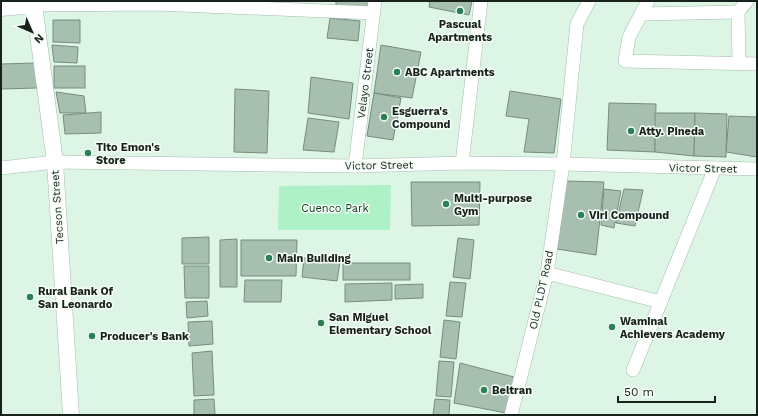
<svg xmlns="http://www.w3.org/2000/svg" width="758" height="416" font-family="'Work Sans',sans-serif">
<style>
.green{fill:#aff1c7}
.building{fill:#a7bfaf;stroke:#768d7e}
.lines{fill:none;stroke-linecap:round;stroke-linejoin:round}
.minor-casing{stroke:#a5bdad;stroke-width:14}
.major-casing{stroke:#a5bdad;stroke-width:17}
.minor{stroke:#fff;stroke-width:13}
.major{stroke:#fff;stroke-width:16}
.poi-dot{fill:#2c8053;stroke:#f4fef7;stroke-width:1.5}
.labels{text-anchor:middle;stroke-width:3;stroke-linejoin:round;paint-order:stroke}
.poi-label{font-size:11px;font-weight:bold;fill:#18211b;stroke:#f4fef7;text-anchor:start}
.street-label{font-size:11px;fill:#18211b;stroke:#f4fef7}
.park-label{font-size:11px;fill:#07341d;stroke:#f4fef7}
</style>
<rect width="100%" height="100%" fill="#dcf5e4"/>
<!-- green -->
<path class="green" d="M391,185l-1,45h-112l1,-44z"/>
<!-- building -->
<g class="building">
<path d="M336,1h33l-1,7 -32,-2z"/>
<path d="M430,1h42l-3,14 -40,-8z"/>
<path d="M330,18l30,3 -2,20 -31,-3z"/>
<path d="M53,20h27v23l-27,-1z"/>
<path d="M52,45l26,2 -1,16 -23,-1z"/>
<path d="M381,45l40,7 -9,46 -38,-5z"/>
<path d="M35,63l2,25 -36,1v-25z"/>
<rect x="54" y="66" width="31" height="22"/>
<path d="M311,77l42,6 -4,36 -41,-6z"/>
<path d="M235,89l34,2 -2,62 -33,-1z"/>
<path d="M510,91l51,8 -7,54 -30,-1 5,-33 -23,-3z"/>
<path d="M56,92l28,4 2,17h-26z"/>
<path d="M374,93l27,5 -8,42 -26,-4z"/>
<path d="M609,103l47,1 -1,48 -48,-2z"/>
<path d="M101,112v21l-36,1 -2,-19z"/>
<path d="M655,113h40l-1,43 -39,-4z"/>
<path d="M695,113l32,1 -1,43 -32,-1z"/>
<path d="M729,116l28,1v40l-31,-5z"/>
<path d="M308,118l31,4 -5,30 -31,-2z"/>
<path d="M566,181l38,1 -8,73 -39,-6z"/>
<path d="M411,182h69l-1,43 -67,1z"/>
<path d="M604,189l17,2 -7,37 -13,-3z"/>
<path d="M624,189l19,1 -8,36 -19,-3z"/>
<path d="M209,237v27h-27v-26z"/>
<path d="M458,238l16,2 -4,39 -17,-2z"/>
<path d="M237,239v48h-17v-47z"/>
<path d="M241,240h56l-1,36h-55z"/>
<path d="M304,258l36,4 -3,19 -35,-4z"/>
<rect x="343" y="263" width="67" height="17"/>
<path d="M184,266h25v32h-24z"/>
<path d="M245,280h37l-1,22h-37z"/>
<path d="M450,282l16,1 -4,34 -16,-1z"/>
<path d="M392,283v17l-47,2v-18z"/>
<path d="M423,284v14l-28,1v-14z"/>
<path d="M207,301l1,15 -21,2 -1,-16z"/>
<path d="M444,320l16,2 -4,37 -16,-2z"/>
<path d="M212,321l1,23 -24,2 -1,-24z"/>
<path d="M212,351l2,44 -20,1 -2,-43z"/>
<path d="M439,361l15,1 -3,35 -15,-1z"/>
<path d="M460,363l54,14 -8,36 -52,-10z"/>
<path d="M214,399l1,16h-21v-15z"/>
<path d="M435,399l15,1 -1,15h-16z"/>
</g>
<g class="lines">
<!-- minor casing -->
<g class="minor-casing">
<g id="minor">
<path d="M34,1v4l123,-1 216,9"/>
<path d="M648,1l-19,36 -4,24 132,3"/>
<path d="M642,14l96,-2"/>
<path d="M739,64l-1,-52 9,-11"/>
<path d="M462,163l19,-162"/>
<path d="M355,166l20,-165"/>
<path d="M1,168l54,-6 300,4 107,-3 101,1 194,5"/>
<path d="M547,273l114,29"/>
<path d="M633,370l82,-202"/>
<path d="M511,415l36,-142 16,-109 14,-140 12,-23"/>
</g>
</g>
<!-- major casing -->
<g class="major-casing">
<path id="major" d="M1,8l33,-3 21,157 16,253"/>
</g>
<!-- minor -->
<use href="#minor" class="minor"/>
<!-- major -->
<use href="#major" class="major"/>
</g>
<!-- markers -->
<g class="poi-dot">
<circle cx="460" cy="11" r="4"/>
<circle cx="397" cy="72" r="4"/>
<circle cx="384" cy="117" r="4"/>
<circle cx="631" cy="131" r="4"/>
<circle cx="88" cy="153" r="4"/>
<circle cx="446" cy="204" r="4"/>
<circle cx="581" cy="215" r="4"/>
<circle cx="269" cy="258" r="4"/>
<circle cx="30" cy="297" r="4"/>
<circle cx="321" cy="323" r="4"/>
<circle cx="612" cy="327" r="4"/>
<circle cx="92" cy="336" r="4"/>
<circle cx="484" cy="390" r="4"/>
</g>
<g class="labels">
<!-- poi labels -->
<g class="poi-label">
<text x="460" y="28" text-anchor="middle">Pascual<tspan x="460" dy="13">Apartments</tspan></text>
<text x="405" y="76">ABC Apartments</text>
<text x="392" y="115">Esguerra's<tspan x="392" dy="13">Compound</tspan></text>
<text x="639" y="135">Atty. Pineda</text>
<text x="96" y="151">Tito Emon's<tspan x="96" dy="13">Store</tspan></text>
<text x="454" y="202">Multi-purpose<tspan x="454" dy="13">Gym</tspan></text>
<text x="589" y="219">Viri Compound</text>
<text x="277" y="262">Main Building</text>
<text x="38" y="295">Rural Bank Of<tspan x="38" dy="13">San Leonardo</tspan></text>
<text x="329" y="321">San Miguel<tspan x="329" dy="13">Elementary School</tspan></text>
<text x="620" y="325">Waminal<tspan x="620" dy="13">Achievers Academy</tspan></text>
<text x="100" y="340">Producer's Bank</text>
<text x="492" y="394">Beltran</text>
</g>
<!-- street labels -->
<g class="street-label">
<text transform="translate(365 83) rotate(-83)" y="4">Velayo Street</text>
<text transform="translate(379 165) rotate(-1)" y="4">Victor Street</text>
<text transform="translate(703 168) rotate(1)" y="4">Victor Street</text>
<text transform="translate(57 207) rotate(-94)" y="4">Tecson Street</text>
<text transform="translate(541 290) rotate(-78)" y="4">Old PLDT Road</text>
</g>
<!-- park labels -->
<g class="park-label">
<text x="335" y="212">Cuenco Park</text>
</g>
</g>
<!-- border -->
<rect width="758" height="416" fill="none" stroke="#18211b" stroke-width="4"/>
<!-- north arrow -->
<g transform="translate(32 32) rotate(135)" stroke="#f4fef7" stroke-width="3" paint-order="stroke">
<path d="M0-3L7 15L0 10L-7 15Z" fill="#18211b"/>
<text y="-6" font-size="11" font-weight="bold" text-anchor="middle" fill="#18211b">N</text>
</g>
<!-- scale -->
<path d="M618 396v6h97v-6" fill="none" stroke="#18211b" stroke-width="2"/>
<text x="624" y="396" font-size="12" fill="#18211b" stroke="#f4fef7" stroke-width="3" paint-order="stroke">50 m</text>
</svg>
